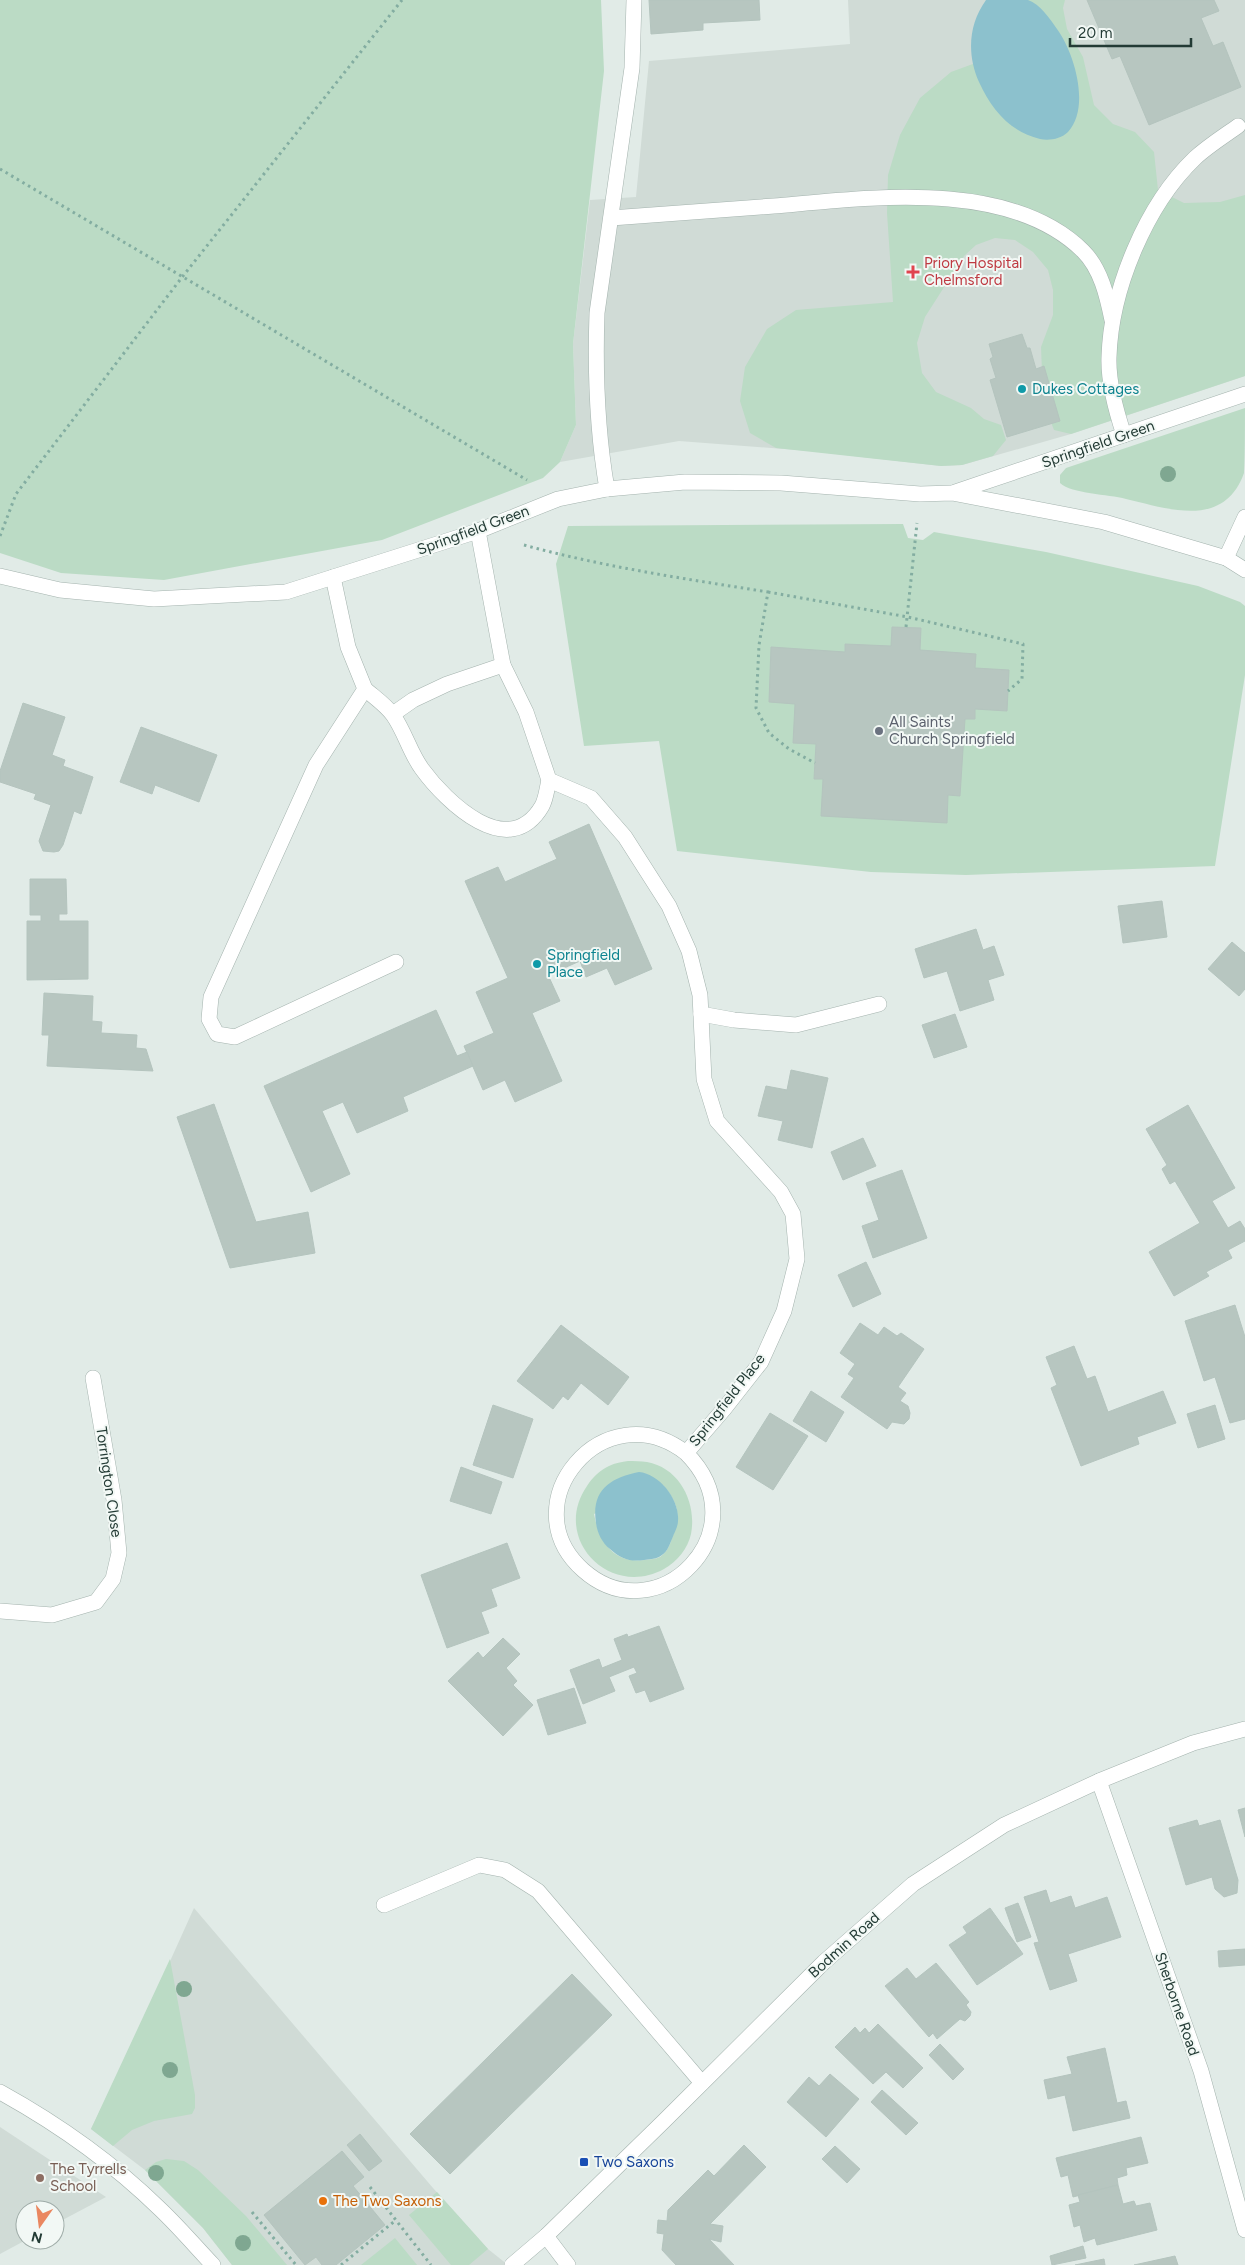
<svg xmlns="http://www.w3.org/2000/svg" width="1245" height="2265" font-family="Figtree,sans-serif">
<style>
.built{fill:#d0dbd6}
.green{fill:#bbdbc5;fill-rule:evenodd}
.water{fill:#8cc1cd}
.building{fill:#b7c6c0;stroke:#b4c4be}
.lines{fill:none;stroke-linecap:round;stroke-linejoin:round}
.lane-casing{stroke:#a4b3ae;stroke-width:16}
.street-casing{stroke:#a4b3ae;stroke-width:16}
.path{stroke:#83ada1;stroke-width:3;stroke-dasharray:2.5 4;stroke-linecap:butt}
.lane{stroke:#fff;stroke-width:15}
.street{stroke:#fff;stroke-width:15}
.tree{fill:#7fa791}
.health-dot{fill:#e0444e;stroke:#f2f8f5;stroke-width:2}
.culture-dot{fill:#0f9aa8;stroke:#f2f8f5;stroke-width:2}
.worship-dot{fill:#6b7280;stroke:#f2f8f5;stroke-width:2}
.transit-dot{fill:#1a4fb4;stroke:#f2f8f5;stroke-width:2}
.education-dot{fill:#8d6e63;stroke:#f2f8f5;stroke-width:2}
.food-dot{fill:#e8710a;stroke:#f2f8f5;stroke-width:2}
.labels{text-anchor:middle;stroke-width:4;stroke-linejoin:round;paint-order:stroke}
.health-label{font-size:15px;fill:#be3a42;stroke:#f2f8f5;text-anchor:start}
.culture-label{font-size:15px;fill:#0d838f;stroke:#f2f8f5;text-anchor:start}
.street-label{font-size:15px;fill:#233b35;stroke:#f2f8f5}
.worship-label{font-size:15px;fill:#5b616d;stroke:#f2f8f5;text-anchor:start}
.transit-label{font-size:15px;fill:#164399;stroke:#f2f8f5;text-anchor:start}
.education-label{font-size:15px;fill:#785e54;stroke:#f2f8f5;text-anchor:start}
.food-label{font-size:15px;fill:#c56008;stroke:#f2f8f5;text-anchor:start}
</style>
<rect width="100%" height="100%" fill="#e1ebe7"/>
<!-- built -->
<g class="built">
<path d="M848,0h397v376l-174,58 -109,31 -21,1 -131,-15 -131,-10 -119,21 16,-37 -3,-81 17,-144 46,-3 13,-136 201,-17z"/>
<path d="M194,1908l239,280 55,61 20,16h-276l-29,-37 -58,-58 -54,-41 48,-99z"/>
<path d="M0,2127l106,70 -51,27v-14h-30l1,30 -26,14z"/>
</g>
<!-- green -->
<g class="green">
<path d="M0,0h601l3,71 -31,273 3,81 -16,37 -17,16 -161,62 -218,40 -103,-7 -61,-20z"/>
<path d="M997,0h68l-2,8 4,21 16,28 11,48 19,19 22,8 19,20 4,38 26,13 36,-1 25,-7v181l-174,58 -17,-4 -7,-18 -5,-40 -1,-25 12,-32v-25l-5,-20 -15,-18 -18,-12 -20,-2 -19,7 -12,11 -39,61 -8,26 5,30 14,19 35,16 13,11 17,6 5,15 -13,16 -31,9 -21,1 -165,-18 -26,-15 -10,-32 5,-34 22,-38 29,-19 97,-8 -6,-89 1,-38 12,-40 20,-37 31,-26 30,-11z"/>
<path d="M1245,408c0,14 0,53 -1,65 -20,56 -75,36 -118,26 -18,-5 -54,-5 -66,-16v-8l6,-7z"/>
<path d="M903,524l5,14 15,2 11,-8 112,20 152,34 42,16 5,4v69l-30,191 -249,9 -95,-3 -194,-21 -18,-110 -75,5 -28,-182 12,-38z"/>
<path d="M628,1461c6,0 13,0 19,1 33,6 50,41 44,72 -3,14 -14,28 -27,35 -55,30 -113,-31 -77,-83 5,-8 13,-16 22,-20 6,-3 13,-4 19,-5zM663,1485c16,19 18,30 9,53 -2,7 -5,14 -12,19 -4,2 -10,2 -15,3 -31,4 -46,-18 -51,-46z"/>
<path d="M170,1959l25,136v13l-3,6 -38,7 -22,9 -19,16 -22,-17z"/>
<path d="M166,2159l18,2 14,9 48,46 41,49h-55l-29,-37 -58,-58 11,-8z"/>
<path d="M437,2192l51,57 -19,16h-18l-42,-50z"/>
<path d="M395,2238l22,27h-56z"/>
</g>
<!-- water -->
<g class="water">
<path d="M986,0c10,0 33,0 42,0 12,4 22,19 29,29 17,23 34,78 11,103 -7,7 -19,9 -28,7 -30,-7 -48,-29 -61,-57 -12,-27 -11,-57 7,-82z"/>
<path d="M639,1472c21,2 41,28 39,49 0,6 -4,12 -6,18 -3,7 -5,14 -13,18 -4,2 -10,2 -15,3 -14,2 -23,-1 -34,-11 -8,-6 -13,-17 -14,-26 -5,-33 14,-45 43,-51z"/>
</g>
<!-- building -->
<g class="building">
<path d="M649,0h110l1,20 -57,3v7l-52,4z"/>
<path d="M1087,0h127l5,11 -18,7 12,28 10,-4 18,45 -92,38 -29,-69 -8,3z"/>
<path d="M1022,334l5,14h3l6,21 8,-3 16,55 -53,16 -17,-57 6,-2 -6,-19 3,-2 -4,-13z"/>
<path d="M892,627l29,1 -1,22 56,4 -1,14 34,2 -2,41 -32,-2v10h-10l-5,77 -12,-1 -1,28 -126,-7 2,-37h-9l2,-35 -23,-1 2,-39 -26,-2 2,-55 74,5v-8l46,2z"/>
<path d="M23,703l42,14 -13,38 13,5 -2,6 30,11 -12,37 -7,-3 -11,34 -4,6 -5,1 -11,-1 -4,-10 12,-36 -17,-6 2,-5 -36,-12v-11z"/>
<path d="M141,727l76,28 -18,47 -44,-17 -3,9 -32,-12z"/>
<path d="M589,824l63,145 -37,16 -8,-17 -21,9 -6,-16 -32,14 12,26 -28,12 30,68 -47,21 -10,-22 -22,10 -19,-44 30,-13 -18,-41 32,-14 -43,-97 33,-14 7,15 52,-23 -8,-17z"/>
<path d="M30,879h36l1,35h-8v7h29v58l-61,1v-59h14v-6h-11z"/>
<path d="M1162,901l5,36 -44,6 -5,-37z"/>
<path d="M976,929l7,21 11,-4 10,29 -16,5 6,20 -34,11 -13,-40 -23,7 -9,-29z"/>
<path d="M1232,942l13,11v36l-6,7 -31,-27z"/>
<path d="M44,993l49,3 -1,25 10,1 -1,11 36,2 -1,13 10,1 7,22 -106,-5 2,-31h-7z"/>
<path d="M436,1010l21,46 10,-4 6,14 -70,31 5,14 -51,22 -14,-31 -21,9 28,63 -39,18 -47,-106z"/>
<path d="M955,1014l12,33 -33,11 -12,-33z"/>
<path d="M791,1070l37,8 -16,70 -34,-8 5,-19 -25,-5 8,-30 21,4z"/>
<path d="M214,1104l42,118 52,-10 7,41 -85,15 -53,-151z"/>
<path d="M1188,1105l47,83 -23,13 16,27 12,-7 5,8v12l-17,9 4,8 -26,14 3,4 -35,20 -25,-44 51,-29 -25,-42 -5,3 -8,-15 5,-4 -21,-36z"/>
<path d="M863,1138l13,28 -33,14 -12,-28z"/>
<path d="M902,1170l25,68 -54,20 -11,-32 17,-6 -13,-37z"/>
<path d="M866,1262l15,32 -28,13 -15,-32z"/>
<path d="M1235,1305l10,32v82l-15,4 -15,-46 -11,4 -19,-60z"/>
<path d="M860,1323l18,12 6,-8 13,9 4,-3 23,16 -26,38 8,6 -6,8 8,5 2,7 -1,6 -5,5 -12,-2 -5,7 -46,-32 13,-19 -6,-4 7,-10 -15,-11z"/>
<path d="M561,1325l68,52 -21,28 -27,-22 -13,17 -5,-4 -10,13 -36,-28z"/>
<path d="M1074,1346l13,33 8,-3 13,36 55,-21 13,32 -39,14 2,7 -58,22 -30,-78 6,-3 -11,-28z"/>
<path d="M811,1391l33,21 -18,30 -33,-21z"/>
<path d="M493,1405l40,14 -20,59 -40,-13z"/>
<path d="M1215,1405l10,34 -27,9 -11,-34z"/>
<path d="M770,1413l38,23 -35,54 -37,-23z"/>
<path d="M461,1467l41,15 -11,32 -41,-13z"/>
<path d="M507,1543l13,35 -29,11 6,17 -16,6 8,21 -42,15 -26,-73z"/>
<path d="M659,1626l25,63 -34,13 -5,-12 -9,3 -7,-17 8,-3 -3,-6 -25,10 6,14 -32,13 -13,-34 29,-11 3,9 20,-8 -8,-21 13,-5 1,3z"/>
<path d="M503,1638l17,16 -14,14 11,13 -4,4 20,20 -30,31 -55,-55 30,-29 5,6z"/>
<path d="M574,1688l12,35 -38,12 -11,-35z"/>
<path d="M1245,1808v29l-7,-27z"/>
<path d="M1197,1820l2,6 21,-6 18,60 -1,13 -13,4 -9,-8 -3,-12 -26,8 -17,-57z"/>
<path d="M1046,1890l4,13 21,-7 4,12 32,-11 14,40 -53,17 9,27 -27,9 -16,-47 5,-1 -15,-45z"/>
<path d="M1018,1903l13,34 -14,5 -12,-34z"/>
<path d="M990,1908l33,46 -46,31 -28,-40 18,-12 -4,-6z"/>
<path d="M1245,1949v16l-26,2 -1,-16z"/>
<path d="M936,1963l33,39 -3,3 5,7 -1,4 -5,5 -5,-2 -23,20 -4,-6 -4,4 -44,-51 22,-18 9,11z"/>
<path d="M572,1974l40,41 -162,159 -40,-40z"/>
<path d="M878,2024l45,44 -20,20 -17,-16 -13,12 -38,-37 20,-20 5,6 5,-5 4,5z"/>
<path d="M940,2044l24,25 -11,11 -24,-25z"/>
<path d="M1105,2048l12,55 9,-2 4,17 -57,13 -8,-36 -17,4 -4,-19 28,-6 -5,-17z"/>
<path d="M830,2074l29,25 -33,38 -39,-35 22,-25 10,9z"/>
<path d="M882,2090l36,33 -12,12 -35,-33z"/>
<path d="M360,2134l22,27 -13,10 -22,-26z"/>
<path d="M1141,2137l7,26 -22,5 1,7 -10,3 1,7 -45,12 -5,-22 -7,2 -5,-19z"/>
<path d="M744,2145l22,22 -56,57 13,2 -2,16 -12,-3 25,26h-58l-14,-15 2,-16 -7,-1 1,-13 9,1 1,-11 40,-40 6,6z"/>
<path d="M835,2146l25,23 -13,14 -25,-24z"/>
<path d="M342,2151l22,26 -11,9 32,39 -49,40h-14l-6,-8 -11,8 -41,-50z"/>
<path d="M1118,2185l5,19 11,-3 2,5 14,-3 7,27 -60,15 -2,-7 -11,4 -4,-17 -6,2 -5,-22 11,-3 -2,-7z"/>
<path d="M1083,2246l3,12 -34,7 -2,-9z"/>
<path d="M1175,2256l3,9h-44z"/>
<path d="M1104,2259l1,6h-30z"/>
</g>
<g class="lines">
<!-- lane casing -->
<g class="lane-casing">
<g id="lane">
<path d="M611,218c54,-4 108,-8 163,-12 93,-8 235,-28 309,45 18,18 24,45 29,69"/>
<path d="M1124,435c-8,-24 -16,-52 -15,-78 2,-68 37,-152 86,-199 13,-12 29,-22 43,-32"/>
<path d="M607,489c-10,-58 -12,-118 -10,-176l35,-245 2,-68"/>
<path d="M333,577l15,70 17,42 -49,76 -105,232 -2,22 8,15 18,3 161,-75"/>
<path d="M365,689c9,8 21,16 28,26 12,17 17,38 29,54 24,33 87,94 120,37 4,-7 5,-18 7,-26"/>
<path d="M393,714l20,-14 34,-16 56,-19"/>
<path d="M701,1014l33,6 62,5 83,-21"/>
<path d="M384,1905l95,-40 26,5 33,21 164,192"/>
</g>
</g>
<!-- street casing -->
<g class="street-casing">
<g id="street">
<path d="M955,492l290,-98"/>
<path d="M478,531l25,134 23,47 23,68 42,18 34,39 44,69 20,45 11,44 4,84 13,42 64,71 12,22 4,45 -13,52 -23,51 -37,47 -38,44c77,77 -29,183 -103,117 -74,-66 21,-180 103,-117"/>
<path d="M1226,558l19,-41"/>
<path d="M0,576l60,14 94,9 132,-7 192,-61 80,-32 49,-10 78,-7 96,1 139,11 32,-1 152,29 122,36 19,12"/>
<path d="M0,1611l52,4 44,-13 17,-23 6,-26 -5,-53 -21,-122"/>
<path d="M1099,1781l102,290 44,159"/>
<path d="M0,2092c58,32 113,71 160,117 19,18 35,37 53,56"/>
<path d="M546,2236l22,29"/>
<path d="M512,2265l34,-29 117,-114 161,-160 89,-78 91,-59 95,-44 94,-38 52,-14"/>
</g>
</g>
<!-- path -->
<g class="path">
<path d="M0,169l527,311"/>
<path d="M0,536l16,-42 167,-218 219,-276"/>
<path d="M524,545c80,22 162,34 244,47l-9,53 -3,63 13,25 20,16 26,14"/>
<path d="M768,592l140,25 115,27 -1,35 -14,12"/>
<path d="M906,627l11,-104"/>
<path d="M370,2187l61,78"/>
<path d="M252,2212l44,53"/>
<path d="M341,2265l55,-45"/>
</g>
<!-- lane -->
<use href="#lane" class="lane"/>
<!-- street -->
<use href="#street" class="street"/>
</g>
<!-- trees -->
<g class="tree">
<circle cx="1168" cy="474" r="8"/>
<circle cx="184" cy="1989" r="8"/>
<circle cx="170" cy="2070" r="8"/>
<circle cx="156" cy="2173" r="8"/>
<circle cx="243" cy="2243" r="8"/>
</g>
<!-- markers -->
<path class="health-dot" d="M910.5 264.5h5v5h5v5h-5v5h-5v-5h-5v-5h5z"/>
<g class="culture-dot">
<circle cx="1022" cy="389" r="5"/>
<circle cx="537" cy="964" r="5"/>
</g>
<circle class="worship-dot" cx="879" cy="731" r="5"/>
<rect class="transit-dot" x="579" y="2157" width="10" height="10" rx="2.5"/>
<circle class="education-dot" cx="40" cy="2178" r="5"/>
<circle class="food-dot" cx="323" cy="2201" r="5"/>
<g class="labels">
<!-- health labels -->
<g class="health-label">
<text x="924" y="268">Priory Hospital<tspan x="924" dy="17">Chelmsford</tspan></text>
</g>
<!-- culture labels -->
<g class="culture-label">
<text x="1032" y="394">Dukes Cottages</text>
<text x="547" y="960">Springfield<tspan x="547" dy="17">Place</tspan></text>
</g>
<!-- street labels -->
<g class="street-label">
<text transform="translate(1098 444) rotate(-19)" y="5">Springfield Green</text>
<text transform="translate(473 530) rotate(-20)" y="5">Springfield Green</text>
<text transform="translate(727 1400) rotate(-52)" y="5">Springfield Place</text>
<text transform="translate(109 1482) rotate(82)" y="5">Torrington Close</text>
<text transform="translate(844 1945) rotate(-42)" y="5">Bodmin Road</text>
<text transform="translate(1177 2004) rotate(71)" y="5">Sherborne Road</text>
</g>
<!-- worship labels -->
<g class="worship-label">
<text x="889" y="727">All Saints'<tspan x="889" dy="17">Church Springfield</tspan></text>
</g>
<!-- transit labels -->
<g class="transit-label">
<text x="594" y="2167">Two Saxons</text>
</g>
<!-- education labels -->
<g class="education-label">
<text x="50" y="2174">The Tyrrells<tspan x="50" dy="17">School</tspan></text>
</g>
<!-- food labels -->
<g class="food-label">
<text x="333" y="2206">The Two Saxons</text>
</g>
</g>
<!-- north arrow -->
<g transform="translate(40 2225) rotate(194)"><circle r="24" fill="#f2f8f5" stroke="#9faca8"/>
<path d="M0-4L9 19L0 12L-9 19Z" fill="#ea8760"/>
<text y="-8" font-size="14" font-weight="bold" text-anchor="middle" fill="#233b35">N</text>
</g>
<!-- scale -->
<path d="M1070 38v8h121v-8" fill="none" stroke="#233b35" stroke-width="2.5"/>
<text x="1078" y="38" font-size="15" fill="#233b35" stroke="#f2f8f5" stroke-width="4" paint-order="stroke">20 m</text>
</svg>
